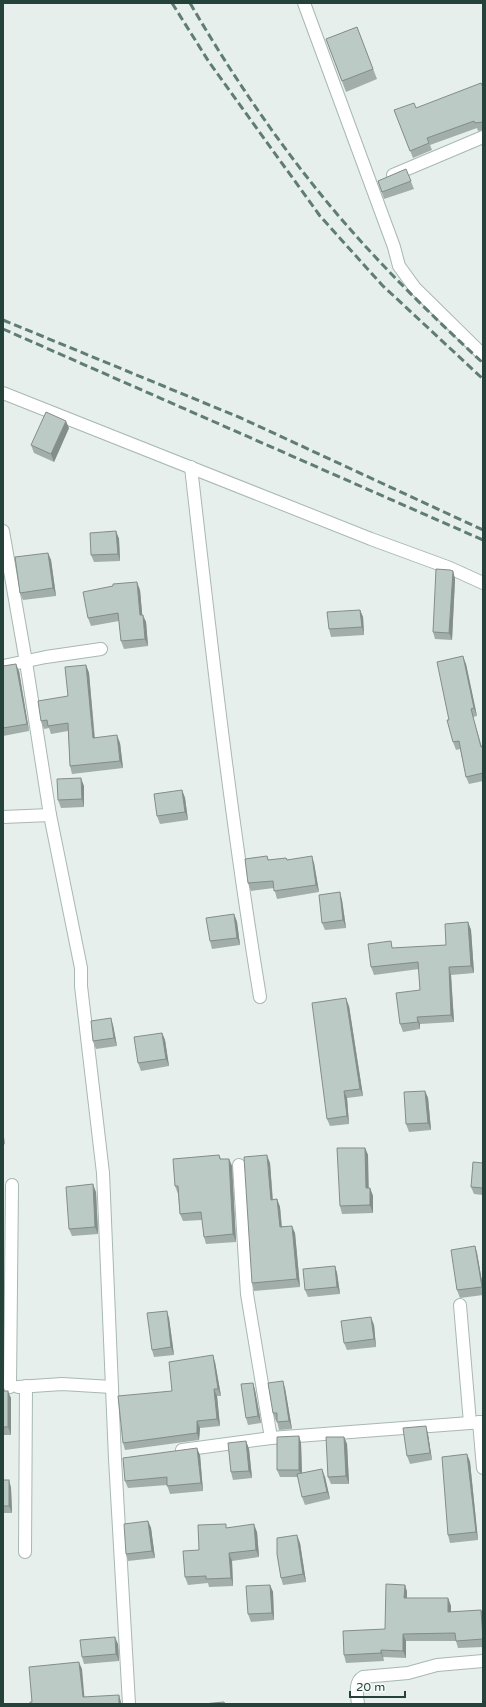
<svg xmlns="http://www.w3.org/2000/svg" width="486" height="1707" font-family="'Varela Round',sans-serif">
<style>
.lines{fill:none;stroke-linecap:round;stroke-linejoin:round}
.minor-casing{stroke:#a8b8b2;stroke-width:14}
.minor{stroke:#fff;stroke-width:12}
.rail{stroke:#5f7d75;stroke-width:3;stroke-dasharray:8 4;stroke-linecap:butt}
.wall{fill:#a1aea9}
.shaded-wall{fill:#838d89}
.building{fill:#bbcac4;stroke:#838d89}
</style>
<rect width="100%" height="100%" fill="#e6efeb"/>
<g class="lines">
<!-- minor casing -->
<g class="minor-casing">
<g id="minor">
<path d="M304,3l90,244 5,19 16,22 68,67"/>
<path d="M393,175l90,-38"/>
<path d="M3,393l368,146 79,29 33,15"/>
<path d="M191,467c20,177 40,354 69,530"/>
<path d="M3,531l23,131 24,153 31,153v18l22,187 12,286 14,245"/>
<path d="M3,666l43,-9 55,-8"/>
<path d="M3,817l47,-2"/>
<path d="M239,1165l8,129 24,144"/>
<path d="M460,1305l10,118"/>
<path d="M10,1387l2,-202"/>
<path d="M18,1387l44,-3 50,3"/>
<path d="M479,1422l4,46"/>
<path d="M182,1450l89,-12 212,-16"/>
<path d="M25,1552l1,-166"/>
<path d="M358,1704c-1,-9 -4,-22 5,-27l45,-4 29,-8 46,-4"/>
</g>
</g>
<!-- minor -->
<use href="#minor" class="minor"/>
<!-- rail -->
<g class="rail">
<path d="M172,3l37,59 111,154 62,69 101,94"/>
<path d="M190,3c43,74 92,146 147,211 45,53 95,102 146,149"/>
<path d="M3,320l238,98 242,112"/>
<path d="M3,329l480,211"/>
</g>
</g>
<!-- wall -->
<g class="wall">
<path d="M357,27l20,52 -31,13 -20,-53z"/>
<path d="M483,87v43l-5,1 -1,-3 -47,17 2,5 -19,8 -19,-48 22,-2z"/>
<path d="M406,169l8,20 -30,10 -6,-18z"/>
<path d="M69,428l-15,34 -20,-9 -3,-8z"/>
<path d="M116,531l3,8 1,22 -26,1 -3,-7z"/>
<path d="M48,553l3,7 5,36 -33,4 -3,-7z"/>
<path d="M453,571l2,8 -3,61 -17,-1 -2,-7z"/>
<path d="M140,590l2,25 4,7 2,24 -24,3 -3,-8 -2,-20 -28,5 -3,-8z"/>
<path d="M360,610l3,7 1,18 -33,2 -2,-8z"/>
<path d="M466,664l11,52 -4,1 9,30 1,-1v35l-14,3 -3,-7 -6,-28 -4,1 -3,-8 -4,-22z"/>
<path d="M86,665l3,8 6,65 25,5 3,25 -51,6 -2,-8 -2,-35 -17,3 -2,-6 -5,1 -3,-8 27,-25z"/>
<path d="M3,666l16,5 10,60 -26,5z"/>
<path d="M84,786v21l-23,1 -3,-8z"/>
<path d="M182,790l3,8 3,22 -28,4 -3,-8z"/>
<path d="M267,856l1,4 18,-2 1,2 27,3 5,29 -42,7 -3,-11 -23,3 -3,-8z"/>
<path d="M342,900l4,28 -21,2 -3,-7z"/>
<path d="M234,914l3,8 3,23 -28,4 -2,-8z"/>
<path d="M468,922l3,8 3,43 -23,2 3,47 -34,2v5l-17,3 -3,-8 20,-34 -1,-21 -45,6 -3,-8 23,-19 52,-3z"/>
<path d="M349,1006l14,90 -16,2 2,26 -19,2 -3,-7z"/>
<path d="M113,1025l4,21 -21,3 -3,-8z"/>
<path d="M162,1033l3,7 4,26 -28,5 -3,-8z"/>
<path d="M425,1091l3,7 3,32 -22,2 -3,-8z"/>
<path d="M365,1148l3,7v33h2l3,8v17l-31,1 -2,-8z"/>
<path d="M219,1155l2,4h8l3,7 4,76 -30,2 -2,-7 -2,-17 -19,1 -3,-7 -2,-20 -3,-8z"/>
<path d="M270,1163l3,37 4,-1 3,8 2,19 13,7 5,54 -46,4 -2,-8z"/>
<path d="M483,1163v32l-9,-1 -3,-7z"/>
<path d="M96,1192l2,42 -26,2 -3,-7z"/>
<path d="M475,1246l2,7 6,34v8l-23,3 -3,-8z"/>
<path d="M335,1266l2,7 3,21 -32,3 -3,-7z"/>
<path d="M169,1318l5,37 -20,2 -2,-7z"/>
<path d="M374,1325l2,22 -29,3 -3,-7z"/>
<path d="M215,1362l6,34h-4l3,30 -20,2 -1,12 -74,10 -2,-7 49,-52z"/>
<path d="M253,1383l2,7 6,33 -13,2 -2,-7z"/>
<path d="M285,1388l7,41 -13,1 -2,-9h-1l-3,-8z"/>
<path d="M3,1391l8,7v37h-8z"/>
<path d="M428,1434l4,26 -22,4 -3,-8z"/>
<path d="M299,1436l2,7 1,31 23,3 5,22 -25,6 -3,-8 -4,-20h-18l-3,-7z"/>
<path d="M344,1437l3,7 2,40h-18l-3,-7z"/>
<path d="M246,1441l3,8 3,29 -19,2 -2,-8z"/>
<path d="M467,1454l3,8 8,78 -28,3 -2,-8z"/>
<path d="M200,1455l3,36 -33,3 -3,-9 -39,3 -3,-7z"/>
<path d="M3,1480h6l2,8 1,25h-9z"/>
<path d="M148,1521l3,7 4,30 -27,3 -2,-7z"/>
<path d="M257,1532l2,25 -27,4 1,25 -24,1 -1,-4 -20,2 -3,-8 14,-27z"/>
<path d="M300,1543l6,39 -23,3 -2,-7z"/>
<path d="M270,1585l3,7 1,28 -23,2 -3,-8z"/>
<path d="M405,1585l2,7v6h41l3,8v6l30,-2 2,5v32l-25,1 -2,-7h-50v17l-23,-1 1,4 -38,2 -2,-8 41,-26z"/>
<path d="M118,1644l1,17 -35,3 -2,-7z"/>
</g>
<!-- shaded-wall -->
<g class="shaded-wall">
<path d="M66,421l3,7 -15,34 -3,-8z"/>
<path d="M116,531l3,8 1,22 -2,-7z"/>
<path d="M48,553l3,7 5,36 -3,-8z"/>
<path d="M453,571l2,8 -3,61 -3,-7z"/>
<path d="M137,582l3,8 3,33 -3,-8z"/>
<path d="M360,610l3,7 1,18 -2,-8z"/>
<path d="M143,615l3,7 2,24 -3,-7z"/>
<path d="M463,656l3,8 11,52 -3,-8z"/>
<path d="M16,664l3,7 10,60 -2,-7z"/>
<path d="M86,665l3,8 6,72 -2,-7z"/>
<path d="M117,735l3,8 3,25 -3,-7z"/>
<path d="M81,778l3,8v21l-2,-8z"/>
<path d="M182,790l3,8 3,22 -3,-8z"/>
<path d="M312,856l2,7 5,29 -3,-7z"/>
<path d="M340,892l2,8 4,28 -3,-8z"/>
<path d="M234,914l3,8 3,23 -3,-7z"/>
<path d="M468,922l3,8 3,43 -3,-7z"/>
<path d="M449,967l2,8 3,47 -3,-7z"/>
<path d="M346,998l3,8 14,90 -3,-7z"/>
<path d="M417,1017l3,7v5l-2,-7z"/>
<path d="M111,1018l2,7 4,21 -3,-8z"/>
<path d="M162,1033l3,7 4,26 -3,-7z"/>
<path d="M344,1091l3,7 2,26 -2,-8z"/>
<path d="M425,1091l3,7 3,32 -3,-7z"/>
<path d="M3,1129l2,16 -2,-4z"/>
<path d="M365,1148l3,7 1,41 -3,-8z"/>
<path d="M267,1155l3,8 3,44 -2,-7z"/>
<path d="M229,1159l3,7 4,76 -3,-8z"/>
<path d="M93,1184l3,8 2,42 -3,-7z"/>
<path d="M370,1188l3,8v17l-3,-8z"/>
<path d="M277,1199l3,8 2,27 -2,-7z"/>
<path d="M292,1226l3,7 5,54 -3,-8z"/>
<path d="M475,1246l2,7 6,34v4l-1,-4z"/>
<path d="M335,1266l2,7 3,21 -3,-7z"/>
<path d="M167,1311l2,7 5,37 -3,-8z"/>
<path d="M371,1317l3,8 2,22 -2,-8z"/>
<path d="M213,1355l2,7 6,34 -3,-7z"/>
<path d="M283,1381l2,7 7,41 -3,-8z"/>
<path d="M253,1383l2,7 6,33 -3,-7z"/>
<path d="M214,1389l3,7 3,30 -3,-7z"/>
<path d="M8,1391l3,7v37l-3,-8z"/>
<path d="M197,1421l3,7 -1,12 -2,-7z"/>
<path d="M426,1426l2,8 4,26 -2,-7z"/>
<path d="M299,1436l2,7 1,34 -3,-7z"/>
<path d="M344,1437l3,7 2,40 -3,-8z"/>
<path d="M246,1441l3,8 3,29 -3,-7z"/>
<path d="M197,1448l3,7 3,36 -2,-8z"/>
<path d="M467,1454l3,8 8,78 -2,-8z"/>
<path d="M322,1469l3,8 5,22 -3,-7z"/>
<path d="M9,1480l2,8 1,25 -3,-7z"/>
<path d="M148,1521l3,7 4,30 -3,-7z"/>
<path d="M254,1524l3,8 2,25 -3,-7z"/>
<path d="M297,1535l3,8 6,39 -3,-8z"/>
<path d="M229,1553l3,8 1,25 -2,-8z"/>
<path d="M270,1585l3,7 1,28 -2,-7z"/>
<path d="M405,1585l2,7v14l-3,-8z"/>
<path d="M448,1598l3,8v14l-3,-8z"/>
<path d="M481,1610l2,5v25v-1z"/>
<path d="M403,1634l3,7v17l-3,-7z"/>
<path d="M115,1637l3,7 1,17 -3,-7z"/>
<path d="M381,1650l2,7 1,4 -3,-8z"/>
<path d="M79,1662l3,7 3,35 -2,-7z"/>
<path d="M119,1695l2,7v2h-2z"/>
</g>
<!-- building -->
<g class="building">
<path d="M357,27l16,42 -31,12 -16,-42z"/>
<path d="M481,83l2,4v35l-8,1 -1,-2 -47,17 2,5 -19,8 -16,-41 20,-7 2,5z"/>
<path d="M406,169l5,12 -29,11 -4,-11z"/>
<path d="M46,412l20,9 -15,33 -20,-9z"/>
<path d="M116,531l2,23 -27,1 -1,-22z"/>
<path d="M48,553l5,35 -33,5 -5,-36z"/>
<path d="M436,569l14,1 3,1 -4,62 -16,-1z"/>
<path d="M137,582l3,33h3l2,24 -24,2 -3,-28 -30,5 -5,-26 30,-6v-2z"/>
<path d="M360,610l2,17 -33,2 -2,-17z"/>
<path d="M463,656l11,52 -3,1 10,38 2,-1v27l-17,4 -7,-36 -6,1 -6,-22h2l-12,-58z"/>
<path d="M16,664l11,60 -24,4v-62z"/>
<path d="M86,665l7,73 24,-3 3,26 -50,5 -2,-43 -20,3 -1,-6 -6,1 -3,-20 30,-5 -3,-29z"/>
<path d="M81,778l1,21 -24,1 -1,-21z"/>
<path d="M182,790l3,22 -28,4 -3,-22z"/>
<path d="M267,856l1,4 18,-2 1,2 25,-4 4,29 -42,6 -1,-10 -25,2 -3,-24z"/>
<path d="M340,892l3,28 -21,3 -3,-28z"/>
<path d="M234,914l3,24 -27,3 -4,-23z"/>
<path d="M468,922l3,44 -22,1 2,48 -34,2 1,5 -18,2 -4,-31 24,-3 -2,-28 -47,5 -3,-23 23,-3 1,7 54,-3 -1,-21z"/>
<path d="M346,998l14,91 -16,2 3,25 -20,3 -15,-116z"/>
<path d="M111,1018l3,20 -21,3 -2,-20z"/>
<path d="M162,1033l4,26 -28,4 -4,-26z"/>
<path d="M425,1091l3,32 -22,1 -2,-32z"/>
<path d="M337,1148h28l1,40h4v17l-30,1z"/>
<path d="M219,1155l1,4h9l4,75 -29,3 -3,-25 -21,2 -2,-28h-3l-2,-27z"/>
<path d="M267,1155l4,45 6,-1 3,28 12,-1 5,53 -45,4 -8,-126z"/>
<path d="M473,1162l10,1v25l-12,-1z"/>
<path d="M93,1184l2,43 -26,2 -3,-42z"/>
<path d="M475,1246l7,41 -25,3 -6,-40z"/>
<path d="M335,1266l2,21 -32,3 -2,-21z"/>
<path d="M167,1311l4,36 -19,3 -5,-37z"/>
<path d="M371,1317l3,22 -30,4 -3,-22z"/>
<path d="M213,1355l5,34h-4l3,30 -20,2v12l-74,10 -5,-47 54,-5 -3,-29z"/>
<path d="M283,1381l6,40 -12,1v-9h-4l-5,-30z"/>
<path d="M253,1383l5,33 -12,2 -5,-34z"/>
<rect x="3" y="1391" width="5" height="36"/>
<path d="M426,1426l4,27 -23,3 -4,-28z"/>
<path d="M299,1436v34h-22v-33z"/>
<path d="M326,1437h18l2,39 -18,1z"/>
<path d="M246,1441l3,30 -18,1 -3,-29z"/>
<path d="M197,1448l4,35 -34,3v-9l-42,4 -2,-23z"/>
<path d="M467,1454l9,78 -28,3 -6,-78z"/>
<path d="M322,1469l5,23 -25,5 -5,-23z"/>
<rect x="3" y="1480" width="6" height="26"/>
<path d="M148,1521l4,30 -26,3 -2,-30z"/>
<path d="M226,1524v4l28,-4 2,26 -27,3 2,25 -25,1v-3l-21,1 -2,-26 16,-1 -1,-25z"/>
<path d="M297,1535l6,39 -22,4 -4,-24v-16z"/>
<path d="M386,1584l19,1 -1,13h44v14l33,-2 2,29 -27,2 -1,-8 -52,1v17l-22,-1v3l-37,2 -1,-24 42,-2z"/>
<path d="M270,1585l2,28 -24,1 -2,-28z"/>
<path d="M115,1637l1,17 -34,3 -2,-17z"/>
<path d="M79,1662l4,35 36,-2v9h-89v-2h2l-3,-35z"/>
<path d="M224,1702l1,2h-22z"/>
</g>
<!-- border -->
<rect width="486" height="1707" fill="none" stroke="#24423a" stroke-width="8"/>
<!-- scale -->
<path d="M350 1691v6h55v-6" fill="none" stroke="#24423a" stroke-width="2"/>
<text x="356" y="1691" font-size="12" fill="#24423a" stroke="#f7fbf9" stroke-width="3" paint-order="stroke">20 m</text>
</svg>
